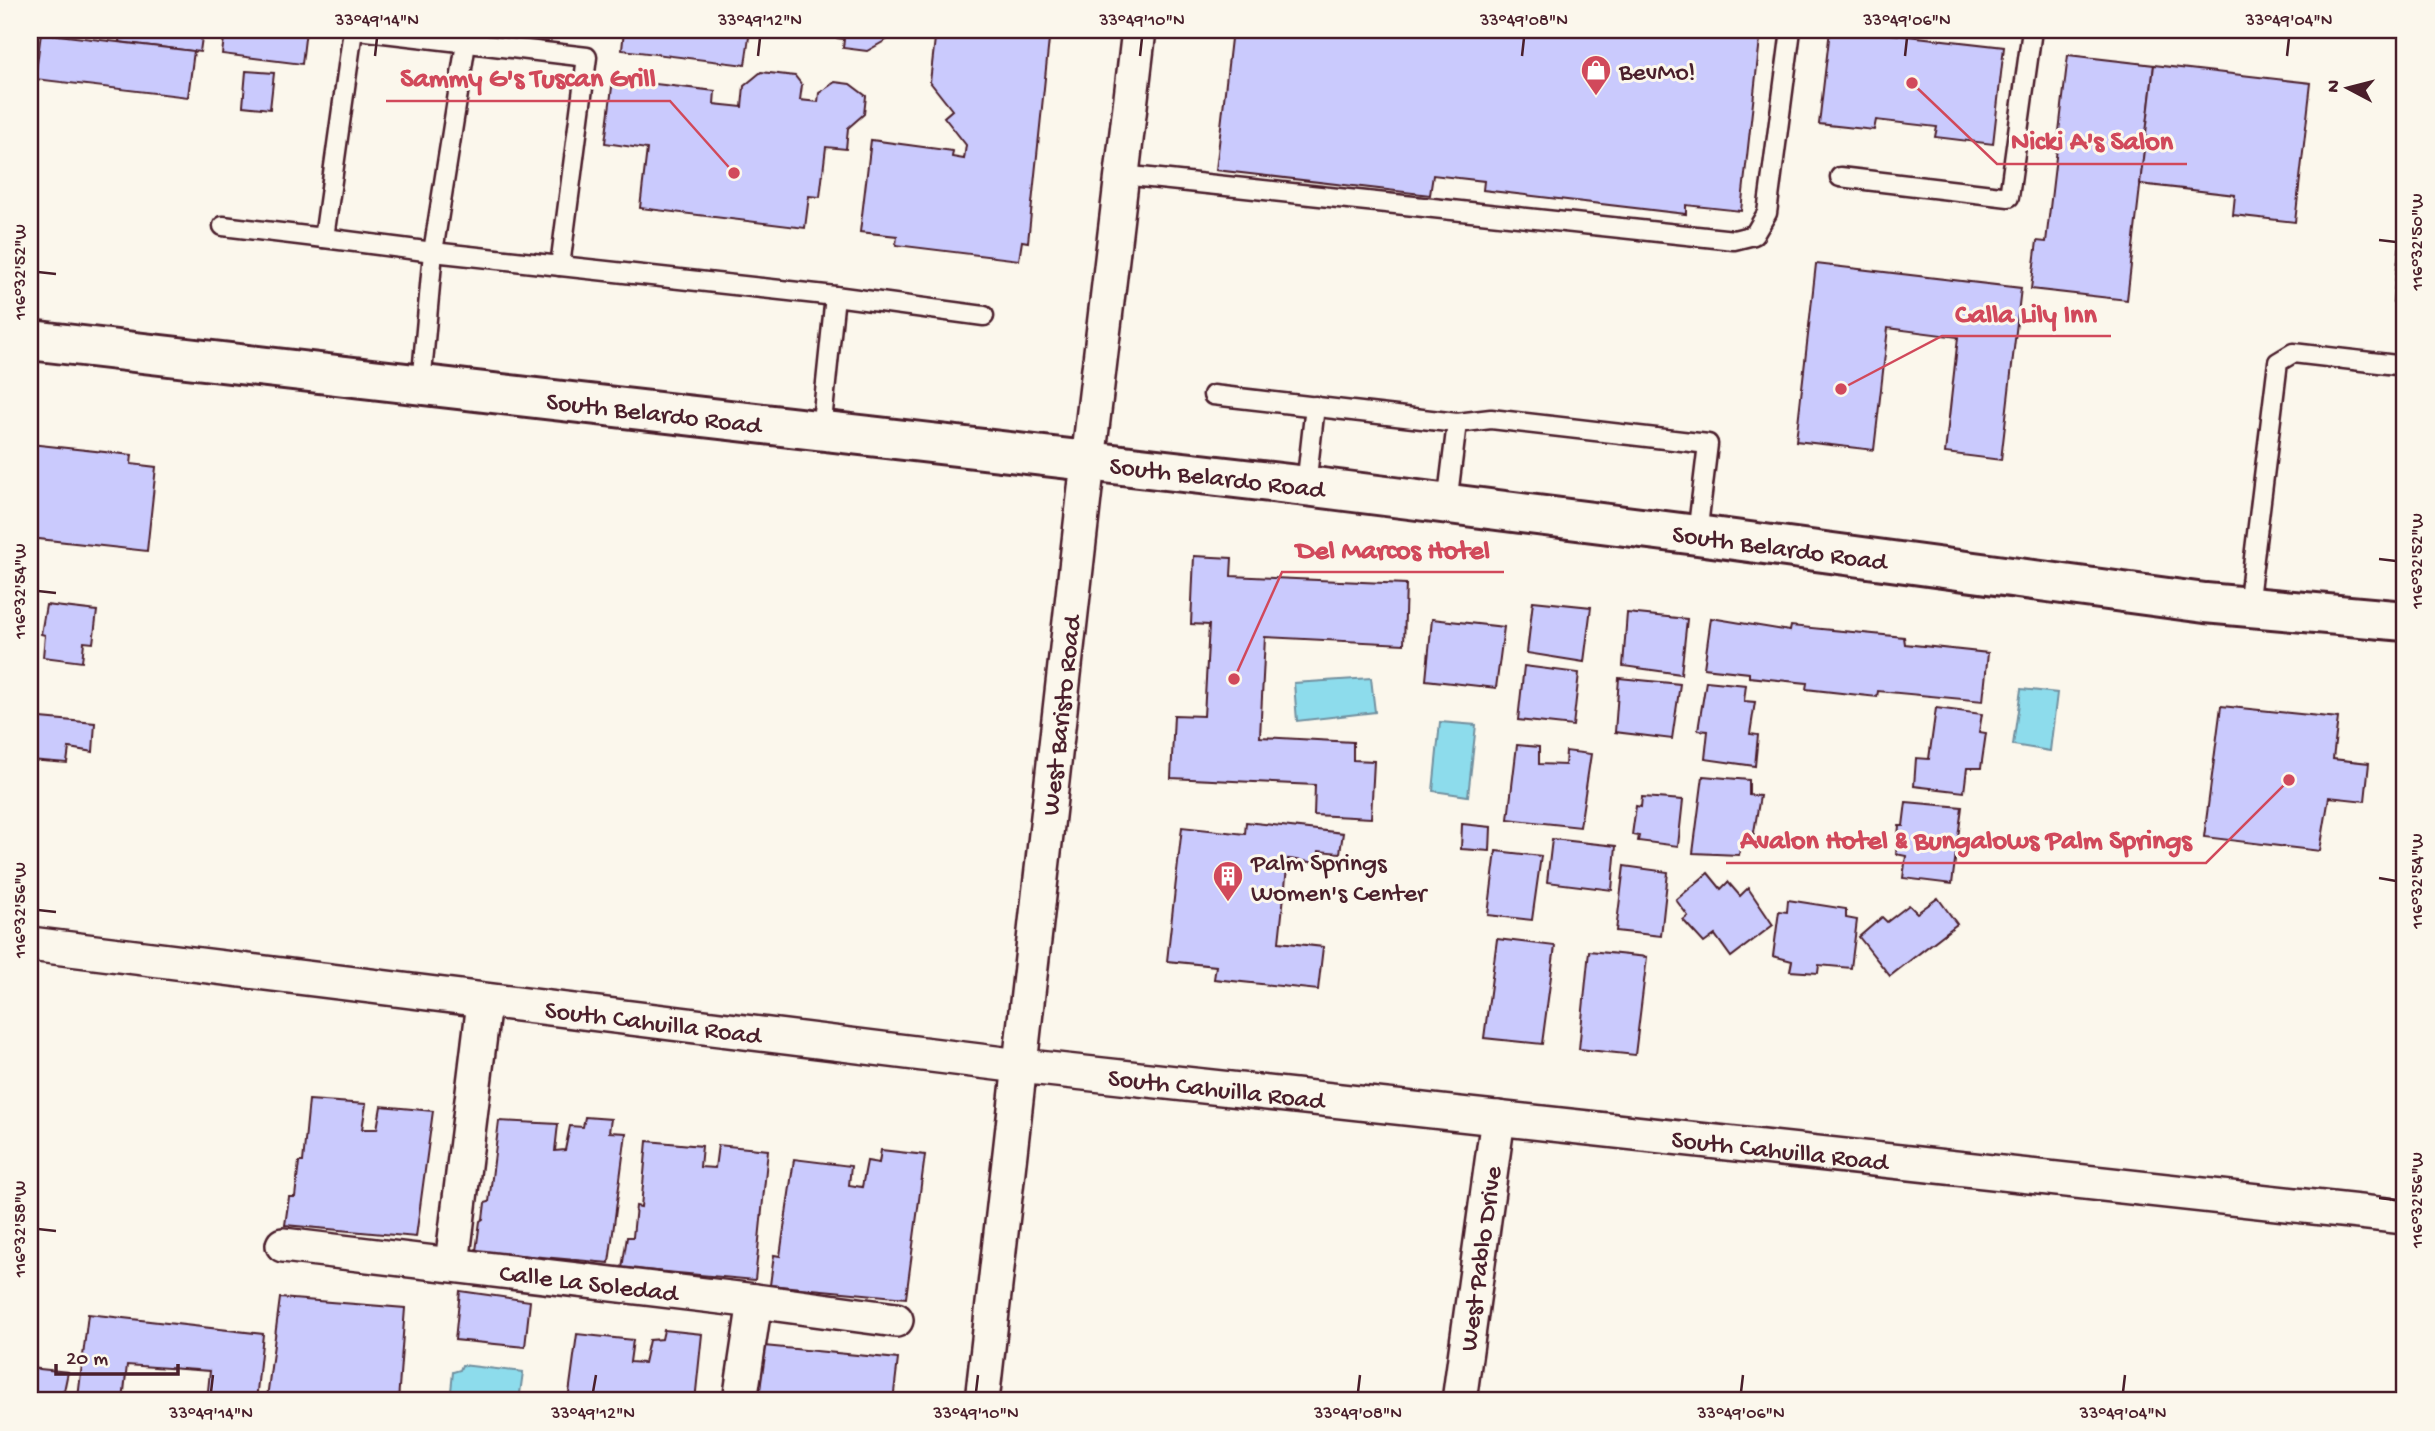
<svg xmlns="http://www.w3.org/2000/svg" width="2435" height="1431" font-family="'Gochi Hand',sans-serif">
<style>
.water{fill:#8ddcec;stroke:#72909f;stroke-width:2}
.building{fill:#cacafd;stroke:#4a1f2b;stroke-width:2}
.lines{fill:none;stroke-linecap:round;stroke-linejoin:round}
.lane-casing{stroke:#4a1f2b;stroke-width:23}
.street-casing{stroke:#4a1f2b;stroke-width:38}
.secondary-casing{stroke:#4a1f2b;stroke-width:44}
.lane{stroke:#fbf7ec;stroke-width:18}
.street{stroke:#fbf7ec;stroke-width:33}
.secondary{stroke:#fbf7ec;stroke-width:38}
.ticks{fill:none;stroke:#4a1f2b;stroke-width:2.5}
.labels{text-anchor:middle;stroke-width:6;stroke-linejoin:round;paint-order:stroke}
.poi-label{font-size:26px;fill:#4a1f2b;stroke:#fbf7ec;text-anchor:start}
.street-label{font-size:26px;fill:#4a1f2b;stroke:#fbf7ec}
.leader{fill:none;stroke:#d1495b;stroke-width:2.5}
.callout-dot{fill:#d1495b;stroke:#fbf7ec;stroke-width:2.5}
.callout-label{font-size:28px;text-anchor:middle;font-weight:bold;fill:#d1495b;stroke:#fbf7ec;stroke-width:6;stroke-linejoin:round;paint-order:stroke}
.neatline{fill:none;stroke:#4a1f2b;stroke-width:2.5}
.ticks-label{font-size:18px;text-anchor:middle;fill:#4a1f2b}
</style>
<rect width="100%" height="100%" fill="#fbf7ec"/>
<filter id="ink" filterUnits="userSpaceOnUse"><feTurbulence type="fractalNoise" baseFrequency=".0143" numOctaves="2"/><feDisplacementMap in="SourceGraphic" scale="14" xChannelSelector="R" yChannelSelector="G"/><feConvolveMatrix kernelMatrix="1 2 1 2 8 2 1 2 1" color-interpolation-filters="sRGB"/></filter>
<g filter="url(#ink)">
<!-- water -->
<g class="water">
<path d="M1371,678l4,34 -78,9 -3,-38z"/>
<path d="M2021,689l36,4 -7,58 -37,-6z"/>
<path d="M1440,722l36,3 -8,71 -35,-5z"/>
<path d="M462,1365l61,7 -4,29h-69l3,-29 7,-2z"/>
</g>
<!-- building -->
<g class="building">
<path d="M120,30h83l-3,22 -81,-10z"/>
<path d="M230,30h76l-4,34 -80,-10 2,-16z"/>
<path d="M624,30h126l-5,35 -123,-15z"/>
<path d="M823,30h81l-37,21 -24,-3 1,-9 -22,-3z"/>
<path d="M936,30h114l-22,212 -6,-1 -3,19 -123,-15 1,-9 -37,-4 11,-92 82,11 -1,6 12,2 2,-14 -22,-28 8,-7 -22,-28z"/>
<path d="M1232,30h529l-20,181 -55,-6v9l-203,-24 1,-9 -51,-6 -3,20 -214,-25z"/>
<path d="M1830,30h26l148,17 -11,97 -58,-7 2,-10 -61,-7 -2,10 -55,-6z"/>
<path d="M41,33l153,18 -6,46 -153,-18z"/>
<path d="M2068,55l86,10 -27,235 -96,-11 6,-48 9,1z"/>
<path d="M2154,65l157,18 -16,139 -62,-7 2,-20 -95,-11z"/>
<path d="M246,71l28,2 -4,36 -27,-3z"/>
<path d="M761,72l34,4 7,9 -2,15 18,2 1,-9 16,-11 15,2 16,12 -2,18 -16,14 -2,21 -20,-2 -6,50 -11,-1 -4,32 -165,-20 7,-59 -42,-6 8,-64 102,12 -1,13 28,3 2,-21z"/>
<path d="M2405,199v104l-12,-1z"/>
<path d="M1816,264l205,24 -20,172 -56,-7 13,-116 -70,-9 -14,122 -78,-9z"/>
<path d="M30,444l102,11 -1,9 25,3 -9,84 -117,-13z"/>
<path d="M1194,556l38,2 -1,18 175,8 -2,60 -139,-7 -5,100 93,5v18l21,1 -3,57 -57,-3 1,-30 -144,-7 3,-63 30,1 5,-91 -18,-1z"/>
<path d="M1533,601l58,6 -7,55 -57,-9z"/>
<path d="M46,605l51,6 -4,32 -9,-1 -2,20 -39,-5 2,-22 -4,-1z"/>
<path d="M1627,613l60,6 -6,55 -58,-8z"/>
<path d="M1711,618l79,13 1,-5 113,11 1,7 83,9 -5,48 -105,-10 -1,6 -71,-8 1,-6 -58,-6v-4l-45,-5z"/>
<path d="M1432,619l72,8 -8,61 -70,-8z"/>
<path d="M1524,666l55,7 -6,53 -55,-6z"/>
<path d="M1619,678l61,6 -8,55 -57,-7z"/>
<path d="M1706,681l40,4 -2,16 11,1 -5,32 8,1 -3,31 -50,-7 3,-28 -10,-1z"/>
<path d="M2221,706l117,12 -5,41 36,4 -4,38 -36,-4 -9,54 -116,-14z"/>
<path d="M1936,708l46,6 -3,18 7,1 -5,35h-14l-3,24 -50,-6 2,-28 13,1z"/>
<path d="M30,717l65,6 -2,29 -24,-4 -2,15 -37,-3z"/>
<path d="M1517,745l22,2v17l26,1 1,-14 25,3 -11,73 -72,-8z"/>
<path d="M1703,776l46,4v15l11,1 -8,48 -11,-2 -2,13 -46,-2z"/>
<path d="M1642,797l41,3 -5,46 -40,-5 1,-5 -7,-1 4,-29 5,1z"/>
<path d="M1906,802l56,5 -10,77 -49,-6 3,-22 -10,-2 3,-28h4z"/>
<path d="M1246,822l97,11 -3,20 -21,-2 -1,12 -30,-4 -9,83 44,5 -5,43 -104,-11 2,-13 -49,-5 15,-134 63,7z"/>
<path d="M1462,824l29,3 -1,24 -29,-2z"/>
<path d="M1552,839l64,7 -4,44 -65,-8z"/>
<path d="M1496,851l45,5 -9,64 -44,-5z"/>
<path d="M1624,866l44,6 -7,64 -45,-5z"/>
<path d="M1708,873l13,16 7,-7 12,14 8,-8 25,37 -42,32 -16,-22 -11,8 -21,-23 5,-4 -12,-16z"/>
<path d="M1938,898l19,26 -67,52 -31,-39 23,-20 5,5 22,-17 8,8z"/>
<path d="M1788,900l58,9v9l11,2 -6,48 -32,-3 -1,8 -28,-2 2,-10 -19,-5 6,-45 8,1z"/>
<path d="M1497,939l58,7 -13,98 -58,-6z"/>
<path d="M1589,951l58,6 -12,98 -56,-6z"/>
<path d="M309,1100l57,4 -4,25h15l4,-23 52,5 -17,126 -131,-12 4,-28h6l4,-35h4z"/>
<path d="M585,1117l26,2 -2,13 17,1 -17,130 -133,-12 4,-30 3,-2 2,-16 4,-1 10,-81 59,3 -3,27 10,-1 5,-24 13,1z"/>
<path d="M647,1141l55,5 -2,21 15,1 3,-23 50,5 -13,130 -133,-12 5,-31h6l3,-31 5,1z"/>
<path d="M881,1150l44,5 -19,143 -136,-13 4,-30 6,1 14,-97 57,7 -2,19 13,2 5,-26 12,2z"/>
<path d="M460,1291l70,10 -5,46 -70,-7z"/>
<path d="M280,1298l125,10 -7,93h-136v-3h5z"/>
<path d="M88,1314l175,20 -7,67h-49l3,-30 -83,-6 -4,36 -45,-3z"/>
<path d="M664,1330l38,4 -7,67h-127l9,-67 56,6 -3,22 14,1 5,-23 13,-1z"/>
<path d="M764,1346l134,13 -5,42h-134z"/>
<path d="M30,1368l38,4 -4,19 -24,3 -1,7h-9z"/>
</g>
<g class="lines">
<!-- lane casing -->
<g class="lane-casing">
<g id="lane">
<path d="M353,30l-29,208 109,14 33,-209"/>
<path d="M358,30l229,27 -27,209"/>
<path d="M1122,175l612,65 20,-5 13,-22 24,-183"/>
<path d="M1840,177l169,20 23,-167"/>
<path d="M223,226l101,12"/>
<path d="M421,385l12,-133 402,44"/>
<path d="M1213,395l244,28 34,-4 217,25 -11,91"/>
<path d="M821,431l14,-135 149,20"/>
<path d="M1306,486l9,-80"/>
<path d="M1447,504l10,-81"/>
<path d="M2248,607l30,-245 15,-9 112,13"/>
</g>
</g>
<!-- street casing -->
<g class="street-casing">
<g id="street">
<path id="s1" d="M30,944l990,122 1385,151"/>
<path id="s2" d="M283,1245l472,56 141,19"/>
<path d="M452,1264l32,-262"/>
<path d="M740,1401l15,-100"/>
<path id="s3" d="M982,1401l106,-939 51,-432"/>
<path id="s4" d="M1459,1401l39,-283"/>
</g>
</g>
<!-- secondary casing -->
<g class="secondary-casing">
<g id="secondary">
<path id="s5" d="M30,340l1276,146 391,49 508,68 200,18"/>
</g>
</g>
<!-- lane -->
<use href="#lane" class="lane"/>
<!-- street -->
<use href="#street" class="street"/>
<!-- secondary -->
<use href="#secondary" class="secondary"/>
</g>
</g>
<!-- ticks -->
<path class="ticks" d="M375,56l2,-18M758,56l2,-18M1140,56l2,-18M1522,56l2,-18M1905,56l2,-18M2287,56l2,-18M2379,240l17,2M38,272l18,2M2379,559l17,2M38,591l18,2M2379,878l17,3M38,910l18,2M2379,1198l17,2M38,1229l18,2M211,1392l2,-17M593,1392l3,-17M976,1392l2,-17M1358,1392l2,-17M1741,1392l2,-17M2123,1392l2,-17"/>
<!-- icons -->
<defs>
<g id="shop-pin" transform="scale(1.575)"><path d="M0 17L-7.5 6A9.5 9.5 0 1 1 7.5 6Z" fill="#d1495b" stroke="#fbf7ec"/><path d="M-5-2.5h2.3a2.7 3.5 0 0 1 5.4 0H5L5.5 6h-11ZM-1.5-2.5h3a1.5 2.3 0 0 0-3 0Z" fill="#fff"/></g>
<g id="building-pin" transform="scale(1.575)"><path d="M0 17L-7.5 6A9.5 9.5 0 1 1 7.5 6Z" fill="#d1495b" stroke="#fbf7ec"/><path d="M-4-6H4V6H1V3H-1V6H-4ZM-2.5-4.3h1.7v1.8h-1.7ZM.8-4.3h1.7v1.8H.8ZM-2.5-1h1.7V.8h-1.7ZM.8-1h1.7V.8H.8Z" fill="#fff"/></g>
</defs>
<g fill-rule="evenodd">
<use href="#shop-pin" x="1596" y="70"/>
<use href="#building-pin" x="1228" y="876"/>
</g>
<g class="labels">
<!-- poi labels -->
<g class="poi-label">
<text x="1619" y="79">BevMo!</text>
<text x="1251" y="870">Palm Springs<tspan x="1251" dy="30">Women's Center</tspan></text>
</g>
<!-- street labels -->
<g class="street-label">
<text dy="9" stroke="none"><textPath href="#s5" startOffset="628">South Belardo Road</textPath></text>
<text dy="9" stroke="none"><textPath href="#s5" startOffset="1195">South Belardo Road</textPath></text>
<text dy="9" stroke="none"><textPath href="#s5" startOffset="1762">South Belardo Road</textPath></text>
<text dy="9" stroke="none"><textPath href="#s3" startOffset="690">West Baristo Road</textPath></text>
<text dy="9" stroke="none"><textPath href="#s1" startOffset="628">South Cahuilla Road</textPath></text>
<text dy="9" stroke="none"><textPath href="#s1" startOffset="1195">South Cahuilla Road</textPath></text>
<text dy="9" stroke="none"><textPath href="#s1" startOffset="1762">South Cahuilla Road</textPath></text>
<text dy="9" stroke="none"><textPath href="#s4" startOffset="144">West Pablo Drive</textPath></text>
<text dy="9" stroke="none"><textPath href="#s2" startOffset="308">Calle La Soledad</textPath></text>
</g>
</g>
<!-- callouts -->
<path class="leader" d="M734 173L670 101H386M1912 83L1997 164H2187M1841 389L1942 336H2111M1234 679L1282 572H1504M2289 780L2206 863H1726"/>
<g class="callout-dot">
<circle cx="734" cy="173" r="7"/>
<circle cx="1912" cy="83" r="7"/>
<circle cx="1841" cy="389" r="7"/>
<circle cx="1234" cy="679" r="7"/>
<circle cx="2289" cy="780" r="7"/>
</g>
<g class="callout-label">
<text x="528" y="86">Sammy G's Tuscan Grill</text>
<text x="2092" y="149">Nicki A's Salon</text>
<text x="2026" y="322">Calla Lily Inn</text>
<text x="1393" y="558">Del Marcos Hotel</text>
<text x="1966" y="848">Avalon Hotel &amp; Bungalows Palm Springs</text>
</g>
<!-- margin -->
<rect width="2435" height="1431" fill="none" stroke="#fbf7ec" stroke-width="77"/>
<!-- north arrow -->
<g transform="translate(2348 88) rotate(277)" stroke="#fbf7ec" stroke-width="5" paint-order="stroke">
<path d="M0-5L12 26L0 18L-12 26Z" fill="#4a1f2b"/>
<text y="-10" font-size="19" font-weight="bold" text-anchor="middle" fill="#4a1f2b">N</text>
</g>
<!-- scale -->
<path d="M56 1364v10h122v-10" fill="none" stroke="#4a1f2b" stroke-width="3.5"/>
<text x="66" y="1364" font-size="21" fill="#4a1f2b" stroke="#fbf7ec" stroke-width="5" paint-order="stroke">20 m</text>
<rect x="38" y="38" width="2358" height="1354" class="neatline"/>
<g class="ticks-label">
<text x="377" y="25">33°49'14"N</text>
<text x="760" y="25">33°49'12"N</text>
<text x="1142" y="25">33°49'10"N</text>
<text x="1524" y="25">33°49'08"N</text>
<text x="1907" y="25">33°49'06"N</text>
<text x="2289" y="25">33°49'04"N</text>
<text transform="translate(2416 242) rotate(-90)" y="6">116°32'50"W</text>
<text transform="translate(19 272) rotate(-90)" y="6">116°32'52"W</text>
<text transform="translate(2416 561) rotate(-90)" y="6">116°32'52"W</text>
<text transform="translate(19 591) rotate(-90)" y="6">116°32'54"W</text>
<text transform="translate(2416 881) rotate(-90)" y="6">116°32'54"W</text>
<text transform="translate(19 910) rotate(-90)" y="6">116°32'56"W</text>
<text transform="translate(2416 1200) rotate(-90)" y="6">116°32'56"W</text>
<text transform="translate(19 1229) rotate(-90)" y="6">116°32'58"W</text>
<text x="211" y="1418">33°49'14"N</text>
<text x="593" y="1418">33°49'12"N</text>
<text x="976" y="1418">33°49'10"N</text>
<text x="1358" y="1418">33°49'08"N</text>
<text x="1741" y="1418">33°49'06"N</text>
<text x="2123" y="1418">33°49'04"N</text>
</g>
</svg>
